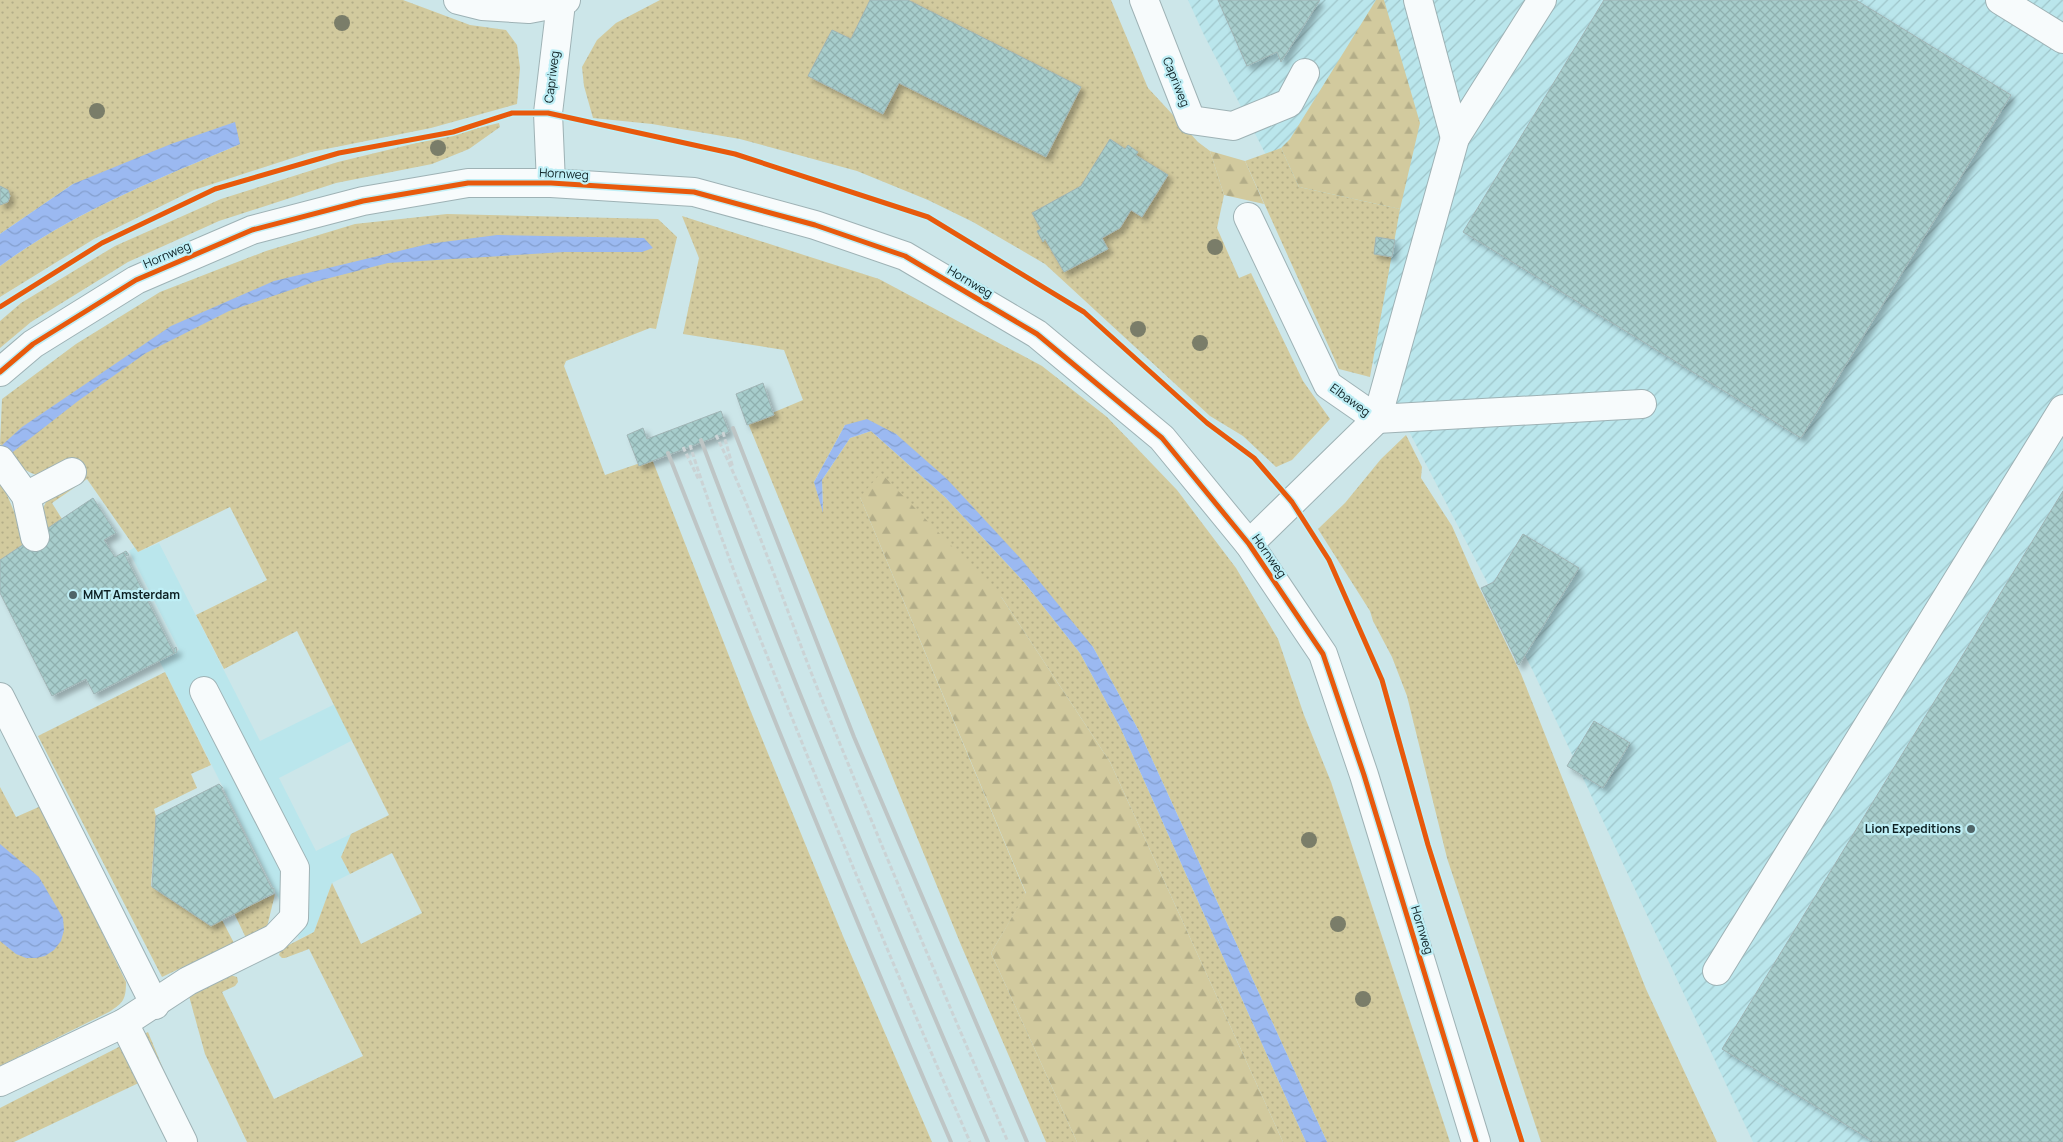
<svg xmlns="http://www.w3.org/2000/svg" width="2063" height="1142" font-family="Manrope,sans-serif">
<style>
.built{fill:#bae6ec}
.industrial{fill:url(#industrial-furrows)}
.grass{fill:url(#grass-dots)}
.forest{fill:url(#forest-firs)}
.water{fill:url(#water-waves)}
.building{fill:url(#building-cross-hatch);stroke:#a0b4b5;filter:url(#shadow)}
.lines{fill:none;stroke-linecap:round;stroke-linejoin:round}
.minor-casing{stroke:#9eb2b5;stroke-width:30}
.path{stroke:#cbd3d5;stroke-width:3;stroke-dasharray:5 2.5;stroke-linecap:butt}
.minor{stroke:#f7fbfc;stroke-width:28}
.rail{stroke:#bec5c5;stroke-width:4}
.cycleway-casing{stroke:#bfeff6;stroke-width:8}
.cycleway{stroke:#e8590c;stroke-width:5}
.tree{fill:#7a7d69}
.poi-dot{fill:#506568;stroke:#bfeff6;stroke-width:2}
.labels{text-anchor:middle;stroke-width:4.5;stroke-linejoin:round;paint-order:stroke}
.street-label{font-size:12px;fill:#0d2023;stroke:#bfeff6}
.poi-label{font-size:12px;font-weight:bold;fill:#0d2023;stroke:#bfeff6;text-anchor:start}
</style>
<defs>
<pattern id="industrial-furrows" width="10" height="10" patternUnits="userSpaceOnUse" patternTransform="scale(1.25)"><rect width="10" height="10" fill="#bae6ec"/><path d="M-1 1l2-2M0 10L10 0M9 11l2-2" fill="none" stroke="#9fc5ca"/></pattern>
<pattern id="grass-dots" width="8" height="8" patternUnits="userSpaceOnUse" patternTransform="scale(1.25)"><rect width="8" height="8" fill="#d2ca9e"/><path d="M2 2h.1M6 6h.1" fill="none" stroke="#b3ad88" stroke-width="1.8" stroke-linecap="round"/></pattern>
<pattern id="forest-firs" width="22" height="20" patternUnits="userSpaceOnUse" patternTransform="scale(1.25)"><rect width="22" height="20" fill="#d2ca9e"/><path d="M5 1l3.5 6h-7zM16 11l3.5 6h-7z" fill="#b3ad88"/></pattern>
<pattern id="water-waves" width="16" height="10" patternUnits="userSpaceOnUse" patternTransform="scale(1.25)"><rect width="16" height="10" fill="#9bb9f1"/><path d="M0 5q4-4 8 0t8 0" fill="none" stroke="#849fce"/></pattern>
<pattern id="building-cross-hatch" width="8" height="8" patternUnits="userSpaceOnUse" patternTransform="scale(1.25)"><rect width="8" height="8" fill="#a7cdcc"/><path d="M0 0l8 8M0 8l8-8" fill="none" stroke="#8fb0af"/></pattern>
<filter id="shadow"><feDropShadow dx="4.5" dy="4.5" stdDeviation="2.5" flood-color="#0004"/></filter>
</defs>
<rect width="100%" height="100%" fill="#cce6e9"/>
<!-- built -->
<path class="built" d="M159,543l101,198 75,-37 18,36 -74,38 37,73 35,-17 -10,23 9,17 -18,9 -18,49 -15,7 -140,-279 20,-10 -50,-99 6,-4 3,5z"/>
<!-- industrial -->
<path class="industrial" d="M1188,0h875v1142h-310l-220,-471 -329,-636z"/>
<!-- grass -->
<g class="grass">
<path d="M0,0h403l67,25 36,5 11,15 3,23 -3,36 -86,24 -120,24 -117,38 -100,49 -94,58v-31c73,-54 158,-87 240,-122l-167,40 -73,50z"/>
<path d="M660,0h451l37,88 50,54 12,9 14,44 -7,33 22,50 12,-5 52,108 27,38 -38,41 -16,7 -33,-31 -33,-20 -165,-152 -72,-42 -45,-22 -71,-29 -117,-32 -88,-15 -59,-6 -9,-32 -2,-19 15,-27 19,-17z"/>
<path d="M499,123l1,4 -31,22 -37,15 -96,19 -117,38 -91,41 -97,60 -31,26v-27l21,-18 94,-57 106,-47 117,-37z"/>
<path d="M1281,148l18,39 101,22 -30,168 -31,-8 -94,-208z"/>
<path d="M447,214l211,5 19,18 -21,92 -6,-1 -84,33 -2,5 41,109 47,-16 97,248 94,229 89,206h-685l-42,-88 -16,-58 41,-21 7,2 1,5 -3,4 -13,6 52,107 89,-43 -54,-107 -24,9h-3l-3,-3 2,-6 33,-17 18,-49 29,61 61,-31 -30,-60 -42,21 -9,-17 10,-23 38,-19 -92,-184 -73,38 -28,-54 71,-35 -37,-73 -92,45 -51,-73 -35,24 10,16 -19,13 -3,-18 8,-16 -8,-22c-19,-5 -28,-17 -40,-32l2,-45 74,-55 84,-52 106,-41 89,-27z"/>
<path d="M682,216l197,63 163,87 65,51 70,73 59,78 42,71 26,76 27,67 119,360h-123l-187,-409 -47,-86 -197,-213 -51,-9 -31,57 9,28 -1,-30 28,-42 21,-7 74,66 79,85 56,71 41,76 185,413h-23l-173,-380 -108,-164 -142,-101 166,397 -35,59 86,189h-31l-85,-197 -213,-522 55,-23 -19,-50 -101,-16 16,-76z"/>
<path d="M1406,435l16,32 -1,11 31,48 25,57 44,91 125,315 71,153h-176l-94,-284 -40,-162 -15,-39 -19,-36 -3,-10 -52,-82 27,-26 36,-44z"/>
<path d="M0,482c12,19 16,41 29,59l-29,19z"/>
<path d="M165,672l46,93 -20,9 6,14 -43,21 2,7 -5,70 59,39 12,-5 12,23 -72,34 -124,-241z"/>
<path d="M0,787l16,30 25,-11 85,176c0,18 -3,21 -17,30l-109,54z"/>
<path d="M275,894l-8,33 -21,11 -12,-25z"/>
<path d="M148,1032l16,39 -150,71h-14v-34z"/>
</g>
<!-- forest -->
<g class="forest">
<path d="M1376,0h8l36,123 -20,86 -101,-22 -18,-39 9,-9z"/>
<path d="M1210,151l35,10 19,43 -40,-9z"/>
<path d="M881,473l121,125 108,164 173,380h-206l-86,-189 35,-60 -166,-396z"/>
</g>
<!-- water -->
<g class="water">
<path d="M235,122l5,22c-82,35 -167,68 -240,122v-32l73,-50 98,-40z"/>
<path d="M497,235l147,3 9,10 -11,4h-78l-176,11 -74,19 -85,29 -83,42 -68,48 -78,61v-15l22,-20 149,-101 103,-45 154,-37z"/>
<path d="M867,419l29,15 51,45 75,81 71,87 47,86 187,409h-21l-185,-413 -41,-76 -56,-71 -79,-85 -74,-66 -21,7 -28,42 1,33 -9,-31 31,-57z"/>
<path d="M0,844l39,33 24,41 1,12 -3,11 -7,9 -9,6 -9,2h-10l-10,-4 -16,-13z"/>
</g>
<!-- building -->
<g class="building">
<path d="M870,0h38l173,87 -35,70 -147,-74 -16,31 -75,-38 24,-46 19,9z"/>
<path d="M1218,0h102l-39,62 -4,-10 -30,14z"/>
<path d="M1604,0h252l155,95 -210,343 -338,-206z"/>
<path d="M1110,139l15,10 3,-4 10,7 -2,3 32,20 -26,42 -11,-7 -11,18 -18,10 6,11 -44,23 -19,-33 -2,3 -6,-11 4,-2 -9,-16 49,-27z"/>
<path d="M0,186l8,4 2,6 -2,6 -8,3z"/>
<path d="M1376,237l19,3 -3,17 -18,-3z"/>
<path d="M763,383l11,32 -27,10 -11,-31z"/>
<path d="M721,411l8,21 -90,34 -12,-31 16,-7 4,11z"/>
<path d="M2063,491v651h-189l-152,-93z"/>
<path d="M93,498l23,35 -12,7 11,17 11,-6 3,4 -2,1 -3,-3 50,100v-4l2,-2 1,5 -83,42 -8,-15 -34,17 -52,-103v-33z"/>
<path d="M1523,534l56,34 -60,97 -3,-2 1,-1 -36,-74 13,-6z"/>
<path d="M1594,721l36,22 -27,45 -36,-22z"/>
<path d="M219,784l4,4h-2l51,101 2,-1v5l-63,33 -59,-39 4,-71z"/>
</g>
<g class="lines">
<!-- minor casing -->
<g class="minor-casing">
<g id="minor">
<path d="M458,0l24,6 47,3 32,-6v-3"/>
<path d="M1144,0l47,120 42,6 56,-23 16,-30"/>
<path d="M1418,0l37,138"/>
<path d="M1542,0l-87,138 -78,281 265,-15"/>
<path d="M2000,0l63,39"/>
<path d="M551,183l-3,-70 13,-110 5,-3"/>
<path d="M1248,217l80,168 49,34 -128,125"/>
<path d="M0,372l33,-28 103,-64 116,-50 111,-29 105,-18h83l143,9 121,33 90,31 132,78 125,104 87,106 74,110 41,121 112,367"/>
<path d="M0,460l26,36 9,41"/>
<path d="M26,496l46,-24"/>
<path d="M0,697l155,308"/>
<path d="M1717,971l346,-562"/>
<path d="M124,1023l59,119"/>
<path d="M0,1082l124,-59 64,-42 87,-43 19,-20 1,-50 -91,-177"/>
</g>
</g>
<!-- path -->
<g class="path">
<path d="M723,432l10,36"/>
<path d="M716,435c39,81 67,166 100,250 62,153 126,305 192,457"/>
<path d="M690,445c33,105 76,208 117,310 53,130 107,259 163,387"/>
<path d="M683,447l16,33"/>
</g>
<!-- minor -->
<use href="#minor" class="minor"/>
<!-- rail -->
<g class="rail">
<path d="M733,428l121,309 173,405"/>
<path d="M701,440c89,237 187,470 287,702"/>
<path d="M668,453c91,231 184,461 283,689"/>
</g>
<!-- cycleway casing -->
<g class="cycleway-casing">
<g id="cycleway">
<path d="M0,307l102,-64 113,-54 124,-36 114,-21 59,-19h36l187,41 193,63 156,95 123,111 47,35 38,44 37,58 53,120 46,165 94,297"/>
<path d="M0,372l33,-28 103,-64 116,-50 111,-29 105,-18h83l143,9 121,33 90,31 132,78 125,104 87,106 74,110 41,121 112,367"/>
</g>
</g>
<!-- cycleway -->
<use href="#cycleway" class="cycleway"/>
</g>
<!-- trees -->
<g class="tree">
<circle cx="342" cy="23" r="8"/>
<circle cx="97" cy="111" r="8"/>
<circle cx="438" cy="148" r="8"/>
<circle cx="1215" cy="247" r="8"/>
<circle cx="1138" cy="329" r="8"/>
<circle cx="1200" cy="343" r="8"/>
<circle cx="1309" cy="840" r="8"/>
<circle cx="1338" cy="924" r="8"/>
<circle cx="1363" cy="999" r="8"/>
</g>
<!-- markers -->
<g class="poi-dot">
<circle cx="73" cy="595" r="5"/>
<circle cx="1971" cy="829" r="5"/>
</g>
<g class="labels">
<!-- street labels -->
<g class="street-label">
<text transform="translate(552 77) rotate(-83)" y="4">Capriweg</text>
<text transform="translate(1176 82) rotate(68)" y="4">Capriweg</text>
<text transform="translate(564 174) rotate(3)" y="4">Hornweg</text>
<text transform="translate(167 255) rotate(-23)" y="4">Hornweg</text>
<text transform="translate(970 282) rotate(31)" y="4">Hornweg</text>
<text transform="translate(1350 400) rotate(36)" y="4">Elbaweg</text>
<text transform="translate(1269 556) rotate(55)" y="4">Hornweg</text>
<text transform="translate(1422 930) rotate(73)" y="4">Hornweg</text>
</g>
<!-- poi labels -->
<g class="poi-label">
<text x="83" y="599">MMT Amsterdam</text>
<text x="1961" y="833" text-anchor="end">Lion Expeditions</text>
</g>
</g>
</svg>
